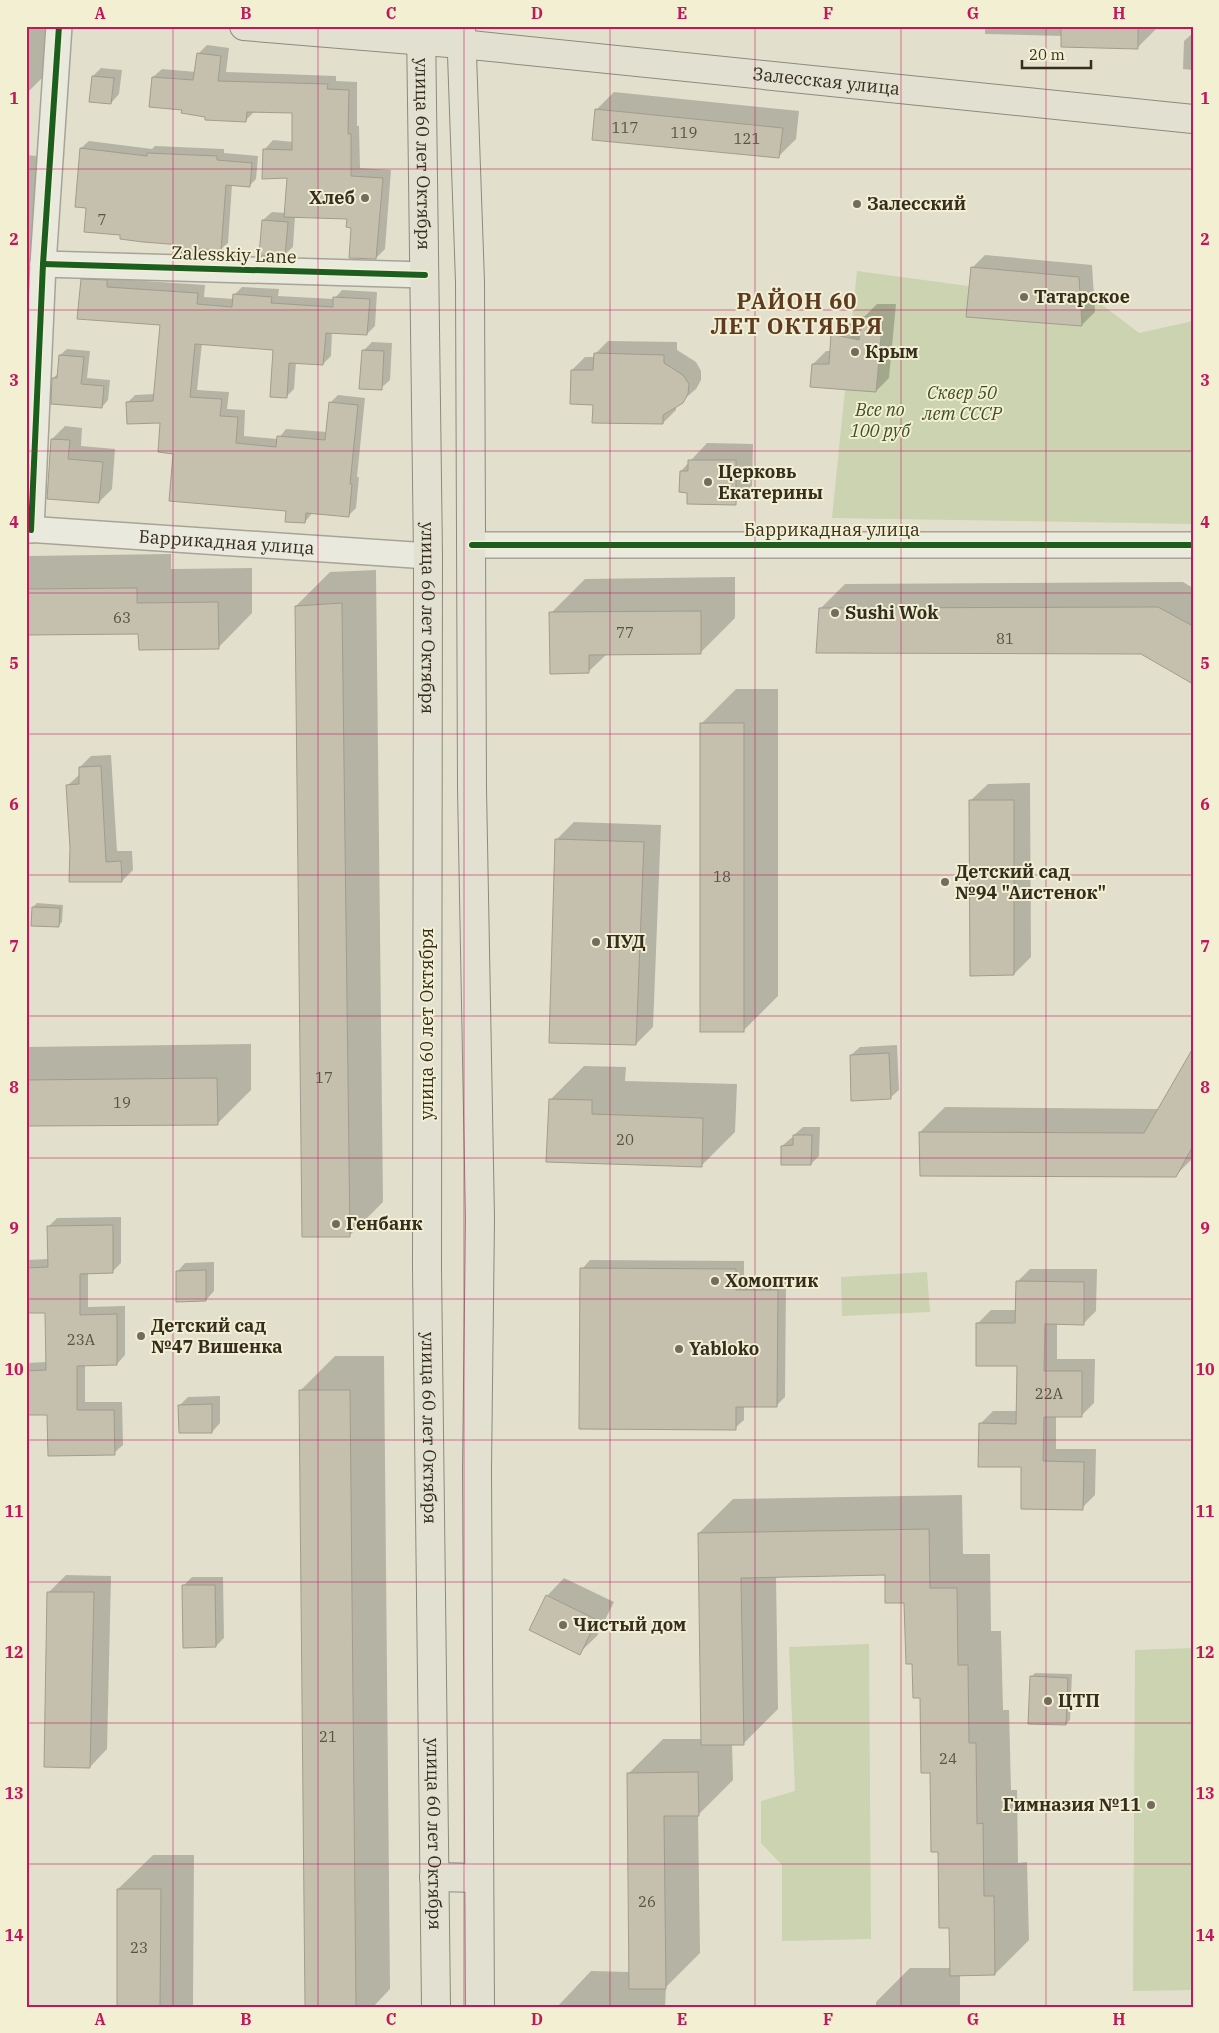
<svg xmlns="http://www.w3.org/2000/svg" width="1219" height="2033" font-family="'IBM Plex Serif',serif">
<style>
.green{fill:#cbd3b0}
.shadow{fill:#0003}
.building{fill:#c5bfae;stroke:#a29c8d}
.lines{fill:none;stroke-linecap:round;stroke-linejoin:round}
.minor-casing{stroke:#a7a496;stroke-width:28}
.major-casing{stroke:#8d8a7d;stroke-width:30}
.minor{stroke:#eae9de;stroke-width:25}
.major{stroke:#e2e0d0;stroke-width:28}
.cycleway-casing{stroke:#f3efd3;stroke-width:9}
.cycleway{stroke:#1b5e20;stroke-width:6}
.grid{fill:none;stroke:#c2185b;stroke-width:1;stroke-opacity:0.55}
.poi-dot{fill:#726c5c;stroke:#f3efd3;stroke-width:2}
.labels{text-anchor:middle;stroke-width:4;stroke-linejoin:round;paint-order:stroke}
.number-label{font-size:15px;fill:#595243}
.street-label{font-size:18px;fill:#352e1f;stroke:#f3efd3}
.poi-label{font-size:18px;font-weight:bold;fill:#352e1f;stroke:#f3efd3;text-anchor:start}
.park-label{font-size:18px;font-style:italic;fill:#3e5027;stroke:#f3efd3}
.district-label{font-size:22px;font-weight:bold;letter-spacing:1px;fill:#5e3a22;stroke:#f3efd3}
.neatline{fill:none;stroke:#c2185b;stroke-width:2}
.grid-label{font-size:16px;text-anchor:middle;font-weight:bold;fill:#c2185b}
</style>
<rect width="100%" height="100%" fill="#e2e0cd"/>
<!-- green -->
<g class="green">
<path d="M857,271l244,33 38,29 54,-12v203l-361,-6z"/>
<path d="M927,1272l3,40 -88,4 -1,-39z"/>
<path d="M869,1644l2,295 -89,2v-76l-21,-22v-42l34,-10 -6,-144z"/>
<path d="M1193,1648v342l-60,1 2,-341z"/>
</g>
<!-- shadow -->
<g class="shadow">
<path d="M26,26l24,3 -5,46 -19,19z"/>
<path d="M985,26h174l-22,22 -75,-12 -77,-2z"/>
<path d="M1193,33v37l-10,-1 1,-28z"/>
<path d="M207,45l22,3 -3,24 110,4v5l21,1v44h2l1,42 31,2 -6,79 -9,9 -28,-40 -53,-2 -2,31 -9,8 -21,-35 9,-8 14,1 3,-36 -24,-28 8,-9 20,2 1,-30 -39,-1 -9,9 -40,-4 -23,-7 -30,-32 9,-8 34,3 2,-18z"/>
<path d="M101,68l21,2 -3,24 -8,9 -18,-27z"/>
<path d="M614,92l185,19 -3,28 -17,17 -182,-47z"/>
<path d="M89,141l63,8 3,-3 69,3v4l34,3 -2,23 -7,7 -17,-1 -4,58 -8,7 -18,-1 -4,4 -15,-9 -61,-10 -35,-27 -6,-59z"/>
<path d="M26,155l22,2 -22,208z"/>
<path d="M985,255l107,10 3,47 -13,13 -110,-57z"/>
<path d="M90,272l24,1v6l91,6 -1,12 30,2 1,-5 7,-7 37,2 -1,7 56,3 8,-9 35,2 -2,34 -8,8 -35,-2 -1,24 -8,8 -27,-2 -2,27 -8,8 -12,-48 -72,-6 -5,47 32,2 -2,17 18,1 -1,26 34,3 8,-10 41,3 3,-29 8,-8 27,3 -8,79h2l-3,31 -7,7 -36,-3 -8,10 -18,-12 -112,-57 -14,-31 -33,-20 7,-7 20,-1 6,-70 -79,-44z"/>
<path d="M877,304h19l-7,74 -13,13 -63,-27 13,-13h5l1,-16 13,-13 18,4 1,-9z"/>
<path d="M608,341l69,1v8l19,12 5,9v9l-5,9 -20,17v4l-13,13 -69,-20 -22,-33 13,-13h10v-3z"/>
<path d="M372,342l20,1 -2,37 -9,8 -18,-37z"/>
<path d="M67,349l23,2 -3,27 23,2 -2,20 -6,7 -49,-29 6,-5 1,-18z"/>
<path d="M65,426l17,2 -1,18 34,3 -3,40 -13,13 -47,-63z"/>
<path d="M707,443l46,1 -1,42 -17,17 -46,-12 -8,-20z"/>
<path d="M171,554v15l81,-1v45l-34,35 -78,-16 -114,2v-78z"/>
<path d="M376,570l7,632 -34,34 -53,-630 34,-34z"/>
<path d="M735,577v41l-34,34 -94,2 -19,18 -37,-59 34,-34z"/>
<path d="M1183,582l10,6v94l-52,-29 -321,-44 25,-25z"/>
<path d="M736,689h42v307l-34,34 -42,-307z"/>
<path d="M111,755l6,96h15l1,19 -11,11 -51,-33 -3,-63 12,-11v-7l11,-11z"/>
<path d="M1030,783l1,174 -17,17 -44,-173 18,-17z"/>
<path d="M574,822l87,3 -8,202 -17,17 -80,-204z"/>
<path d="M37,903l26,2 -1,17 -4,4 -25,-19z"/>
<path d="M251,1044v46l-34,34 -191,1v-78z"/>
<path d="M897,1045l2,45 -9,8 -39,-43 9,-8z"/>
<path d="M1193,1050v108l-18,18 -255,-44 25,-25 214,2z"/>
<path d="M584,1066l42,1 -1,14 112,3 -2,48 -34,34 -151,-66z"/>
<path d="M803,1127h17l-1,29 -8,8 -29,-18 9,-8 3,-1v-2z"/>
<path d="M121,1217v46l-8,8 -25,1v35l37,-1v49l-8,9 -32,1v37h37l1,43 -9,8 -65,-40 -23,1v-51l21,-1v-51l-21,1v-52l23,-1 -1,-32 9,-9z"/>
<path d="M590,1260l154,1v21h42l-1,115 -9,9h-32v14l-9,8 -153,-159z"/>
<path d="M214,1262v29l-8,9 -29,-28 8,-9z"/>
<path d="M1030,1269h67l-1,42 -13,13 -26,-1v36h38l-1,44 -13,13h-25v33h40l-1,46 -13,13 -60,-42 -42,-42 13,-13h24l1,-46 -40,-42 13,-13h25l1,-28z"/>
<path d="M335,1356h49l6,633 -17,18h-66l-6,-617z"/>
<path d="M220,1396v27l-8,9 -32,-27 8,-8z"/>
<path d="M962,1495l1,59h27l1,77h10l2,79h6l2,80h6l1,73 9,-1 2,78 -34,34h-35v33h-84v-5l34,-34h41l-1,-41 -11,-76 -8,-80 -25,-169 -20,-28 -110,2 2,133 -34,34 -12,1 1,36 -35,35 2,138 -34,34 -1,20h-108l34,-36 39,1 -1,-199 34,-34h40l-4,-206 34,-34z"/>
<path d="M66,1575l45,1 -4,173 -17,18 -41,-175z"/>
<path d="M192,1577h31l1,61 -8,8 -33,-60z"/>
<path d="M564,1578l50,24 -17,34 -18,17 -32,-57z"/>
<path d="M1035,1673l37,1 -2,46 -4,4 -35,-47z"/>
<path d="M153,1855h41l-1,152h-75v-118z"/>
</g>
<!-- building -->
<g class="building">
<path d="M1061,26h77v23l-77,-2z"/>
<path d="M197,53l24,3 -3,25 110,3 -1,5 22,1 -1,44h3v42l32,2 -7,81 -27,-1 2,-30 -5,-1 1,-8 -63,-2 3,-39 -25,1 1,-30 29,1v-37l-45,-1 -1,10 -41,-2v-3l-24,-4 1,-3 -33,-3 3,-30 41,3z"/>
<path d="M92,76l22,2 -3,26 -22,-2z"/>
<path d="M595,109l188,19 -4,30 -187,-18z"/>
<path d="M80,148l67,8v-3l70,3v4l35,3 -2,24 -24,-2 -5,66 -22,-2v5l-18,-1 1,-8 -39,-3 -23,-3v-4l-36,-3 2,-24 -11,-1z"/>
<path d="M262,220l26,2 -3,35 -26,-2z"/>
<path d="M971,267l108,10 3,49 -116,-9z"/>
<path d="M81,279l26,1v7l91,6 -1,11 35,3 1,-13 39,3 -1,6 62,4v-10l37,2 -3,36 -41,-2 -3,32 -34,-2 -2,35 -17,-1 3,-47 -78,-6 -5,53 32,2 -2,17 18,1 -2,26 40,4 1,-11 48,4 4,-38 29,3 -8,79h2l-3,33 -43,-4 -1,10 -20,-1 1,-11 -117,-10 4,-47 -15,-2 2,-29 -33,1 -1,-22 27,-1 7,-76 -83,-6z"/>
<path d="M883,316l-7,76 -66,-5 2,-23h17l2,-30 28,6 4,-23z"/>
<path d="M362,350l22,1 -2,39 -23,-1z"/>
<path d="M594,353l70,2v8l19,12 6,9 -1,10 -5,9 -20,12v9l-71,-1 1,-18 -23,-1 1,-34h22z"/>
<path d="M59,355l25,2 -3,27 23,2 -2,22 -51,-4 1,-26h5z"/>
<path d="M51,439l19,1 -2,19 35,3 -4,41 -52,-4z"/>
<path d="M688,460h48v45l-49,-1v-11l-8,-1 1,-21h8z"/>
<path d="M137,588v15l81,-1 1,47 -80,1 -1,-16 -112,1v-46z"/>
<path d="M342,603l8,634h-48l-7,-631z"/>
<path d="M1158,607l35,19v58l-52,-30 -325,-1 3,-45z"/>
<path d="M701,611v43l-112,1v18l-39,1 -1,-62z"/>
<rect x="700" y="723" width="44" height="309"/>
<path d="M101,766l5,96 15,-1 1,21h-53l1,-34 -4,-63 13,-1v-17z"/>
<path d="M969,800h45v175l-44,1z"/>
<path d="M555,839l89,3 -8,203 -87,-2z"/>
<path d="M32,907l28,1 -1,19 -28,-1z"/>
<path d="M1193,1048v98l-17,31 -256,-1 -1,-44 225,1z"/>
<path d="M889,1053l2,46 -40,2 -1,-46z"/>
<path d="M217,1078l1,47 -192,1v-46z"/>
<path d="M549,1099l43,1v14l111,4 -1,49 -156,-5z"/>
<path d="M793,1135h19l-1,30h-30v-19l12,-1z"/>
<path d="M113,1225v48l-33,1v41l37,-1v51l-40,1v44h37l1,45 -67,1 -1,-41h-21v-44l20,-1 -1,-57h-19v-45l22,-1 -1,-41z"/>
<path d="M580,1268l156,1v21h42l-1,117h-41v23l-157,-1z"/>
<path d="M206,1270v31l-30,1v-31z"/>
<path d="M1016,1281l68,1v43l-39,-1 -1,47h38v46h-38l-1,44 41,1 -1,48 -62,-1v-42h-43l1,-44 37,1 1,-58h-41v-43h39z"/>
<path d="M299,1390h51l6,617h-51z"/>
<path d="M212,1404v29h-33l-1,-28z"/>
<path d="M929,1529l1,59h27l1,77h10l1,78h7l1,81 6,-1 1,73h10l1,79 -45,1 -1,-48h-10l-1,-76h-7l-1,-79h-9l-1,-75h-7l-1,-34h-6l-2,-61h-19v-28l-144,3 3,167h-43l-3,-212z"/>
<path d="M182,1585h33l1,62 -33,1z"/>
<path d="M47,1592h47l-4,176 -46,-1z"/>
<path d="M546,1595l51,25 -17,35 -51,-25z"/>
<path d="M1030,1676l38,2 -2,47 -38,-1z"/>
<path d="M698,1772l1,44h-35l2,173h-37l-2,-216z"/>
<path d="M117,1889h44l-1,118h-43z"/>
</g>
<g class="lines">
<!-- minor casing -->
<g class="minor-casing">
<g id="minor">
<path d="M43,264l382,11"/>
<path id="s1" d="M26,529l402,27"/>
<path d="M31,530l12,-266 16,-238"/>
<path d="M472,545h721"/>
</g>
</g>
<!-- major casing -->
<g class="major-casing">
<g id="major">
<path id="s2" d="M244,26l217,18 732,75"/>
<path id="s3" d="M421,26l7,530 -1,711 9,740"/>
<path d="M461,26l9,256 2,506 8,431 -3,250 3,538"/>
<path d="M434,1877l45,1"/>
</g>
</g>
<!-- minor -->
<use href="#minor" class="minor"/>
<!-- major -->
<use href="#major" class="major"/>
<!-- cycleway casing -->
<g class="cycleway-casing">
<g id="cycleway">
<path d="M43,264l382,11"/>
<path d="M31,530l12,-266 16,-238"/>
<path d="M472,545h721"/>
</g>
</g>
<!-- cycleway -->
<use href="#cycleway" class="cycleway"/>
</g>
<!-- grid -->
<path class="grid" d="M173,26v1981M318,26v1981M464,26v1981M610,26v1981M755,26v1981M901,26v1981M1046,26v1981M26,169h1167M26,310h1167M26,451h1167M26,593h1167M26,734h1167M26,875h1167M26,1016h1167M26,1158h1167M26,1299h1167M26,1440h1167M26,1582h1167M26,1723h1167M26,1864h1167"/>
<!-- markers -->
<g class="poi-dot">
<circle cx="365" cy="198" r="5"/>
<circle cx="857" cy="204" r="5"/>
<circle cx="1024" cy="297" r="5"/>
<circle cx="855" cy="352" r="5"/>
<circle cx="708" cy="482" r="5"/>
<circle cx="835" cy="613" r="5"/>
<circle cx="945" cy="882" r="5"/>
<circle cx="596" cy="942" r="5"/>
<circle cx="336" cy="1224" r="5"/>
<circle cx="715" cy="1281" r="5"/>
<circle cx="141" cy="1336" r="5"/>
<circle cx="679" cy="1349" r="5"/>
<circle cx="563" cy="1625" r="5"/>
<circle cx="1048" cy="1701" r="5"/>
<circle cx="1151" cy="1805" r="5"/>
</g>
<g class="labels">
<!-- number labels -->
<g class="number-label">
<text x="625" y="133">117</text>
<text x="684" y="138">119</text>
<text x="747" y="144">121</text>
<text x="102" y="225">7</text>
<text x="122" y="623">63</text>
<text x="625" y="638">77</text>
<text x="1005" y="644">81</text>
<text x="722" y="882">18</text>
<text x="324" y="1083">17</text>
<text x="122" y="1108">19</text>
<text x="625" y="1145">20</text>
<text x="81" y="1345">23А</text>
<text x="1049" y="1399">22А</text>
<text x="328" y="1742">21</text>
<text x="948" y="1764">24</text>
<text x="647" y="1907">26</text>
<text x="139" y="1953">23</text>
</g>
<!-- street labels -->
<g class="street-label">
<text dy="6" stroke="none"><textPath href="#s2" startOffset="585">Залесская улица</textPath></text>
<text dy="6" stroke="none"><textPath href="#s3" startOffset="128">улица 60 лет Октября</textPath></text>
<text transform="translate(234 255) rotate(2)" y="6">Zalesskiy Lane</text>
<text x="832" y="536">Баррикадная улица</text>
<text dy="6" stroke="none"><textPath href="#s1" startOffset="201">Баррикадная улица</textPath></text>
<text dy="6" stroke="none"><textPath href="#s3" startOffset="592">улица 60 лет Октября</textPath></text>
<text transform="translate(427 1024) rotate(-90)" y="6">улица 60 лет Октября</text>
<text dy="6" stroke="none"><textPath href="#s3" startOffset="1402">улица 60 лет Октября</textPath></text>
<text dy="6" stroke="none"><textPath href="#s3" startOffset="1808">улица 60 лет Октября</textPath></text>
</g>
<!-- poi labels -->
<g class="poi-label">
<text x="355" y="204" text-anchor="end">Хлеб</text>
<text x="867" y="210">Залесский</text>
<text x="1034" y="303">Татарское</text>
<text x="865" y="358">Крым</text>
<text x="718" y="478">Церковь<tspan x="718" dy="21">Екатерины</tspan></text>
<text x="845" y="619">Sushi Wok</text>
<text x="955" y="878">Детский сад<tspan x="955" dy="21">№94 "Аистенок"</tspan></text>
<text x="606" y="948">ПУД</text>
<text x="346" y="1230">Генбанк</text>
<text x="725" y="1287">Хомоптик</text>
<text x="151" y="1332">Детский сад<tspan x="151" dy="21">№47 Вишенка</tspan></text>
<text x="689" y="1355">Yabloko</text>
<text x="573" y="1631">Чистый дом</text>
<text x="1058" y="1707">ЦТП</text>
<text x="1141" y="1811" text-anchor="end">Гимназия №11</text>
</g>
<!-- park labels -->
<g class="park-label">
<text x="962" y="399">Сквер 50<tspan x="962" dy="21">лет СССР</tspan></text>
<text x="880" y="416">Все по<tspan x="880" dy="21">100 руб</tspan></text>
</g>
<!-- district labels -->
<g class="district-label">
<text x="797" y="309">РАЙОН 60<tspan x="797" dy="25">ЛЕТ ОКТЯБРЯ</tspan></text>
</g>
</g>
<!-- border -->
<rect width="1219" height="2033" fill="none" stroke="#f3efd3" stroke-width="55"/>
<!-- scale -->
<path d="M1022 60v8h69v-8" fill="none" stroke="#352e1f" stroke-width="2.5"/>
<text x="1029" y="60" font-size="15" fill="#352e1f" stroke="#f3efd3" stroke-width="4" paint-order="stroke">20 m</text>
<rect x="28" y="28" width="1164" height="1978" class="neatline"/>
<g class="grid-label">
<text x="100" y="19">A</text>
<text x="246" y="19">B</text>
<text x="391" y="19">C</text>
<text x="537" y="19">D</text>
<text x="682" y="19">E</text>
<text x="828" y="19">F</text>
<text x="973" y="19">G</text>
<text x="1119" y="19">H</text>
<text x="14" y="104">1</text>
<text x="1205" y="104">1</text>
<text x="14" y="245">2</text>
<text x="1205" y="245">2</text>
<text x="14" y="386">3</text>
<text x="1205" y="386">3</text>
<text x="14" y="528">4</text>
<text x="1205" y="528">4</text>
<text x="14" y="669">5</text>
<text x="1205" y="669">5</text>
<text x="14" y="810">6</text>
<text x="1205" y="810">6</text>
<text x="14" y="952">7</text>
<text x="1205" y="952">7</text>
<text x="14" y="1093">8</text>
<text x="1205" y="1093">8</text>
<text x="14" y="1234">9</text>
<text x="1205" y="1234">9</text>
<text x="14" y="1375">10</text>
<text x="1205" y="1375">10</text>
<text x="14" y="1517">11</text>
<text x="1205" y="1517">11</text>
<text x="14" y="1658">12</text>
<text x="1205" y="1658">12</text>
<text x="14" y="1799">13</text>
<text x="1205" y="1799">13</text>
<text x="14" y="1941">14</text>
<text x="1205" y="1941">14</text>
<text x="100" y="2025">A</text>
<text x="246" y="2025">B</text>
<text x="391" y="2025">C</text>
<text x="537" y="2025">D</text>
<text x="682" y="2025">E</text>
<text x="828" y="2025">F</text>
<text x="973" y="2025">G</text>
<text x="1119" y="2025">H</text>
</g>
</svg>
